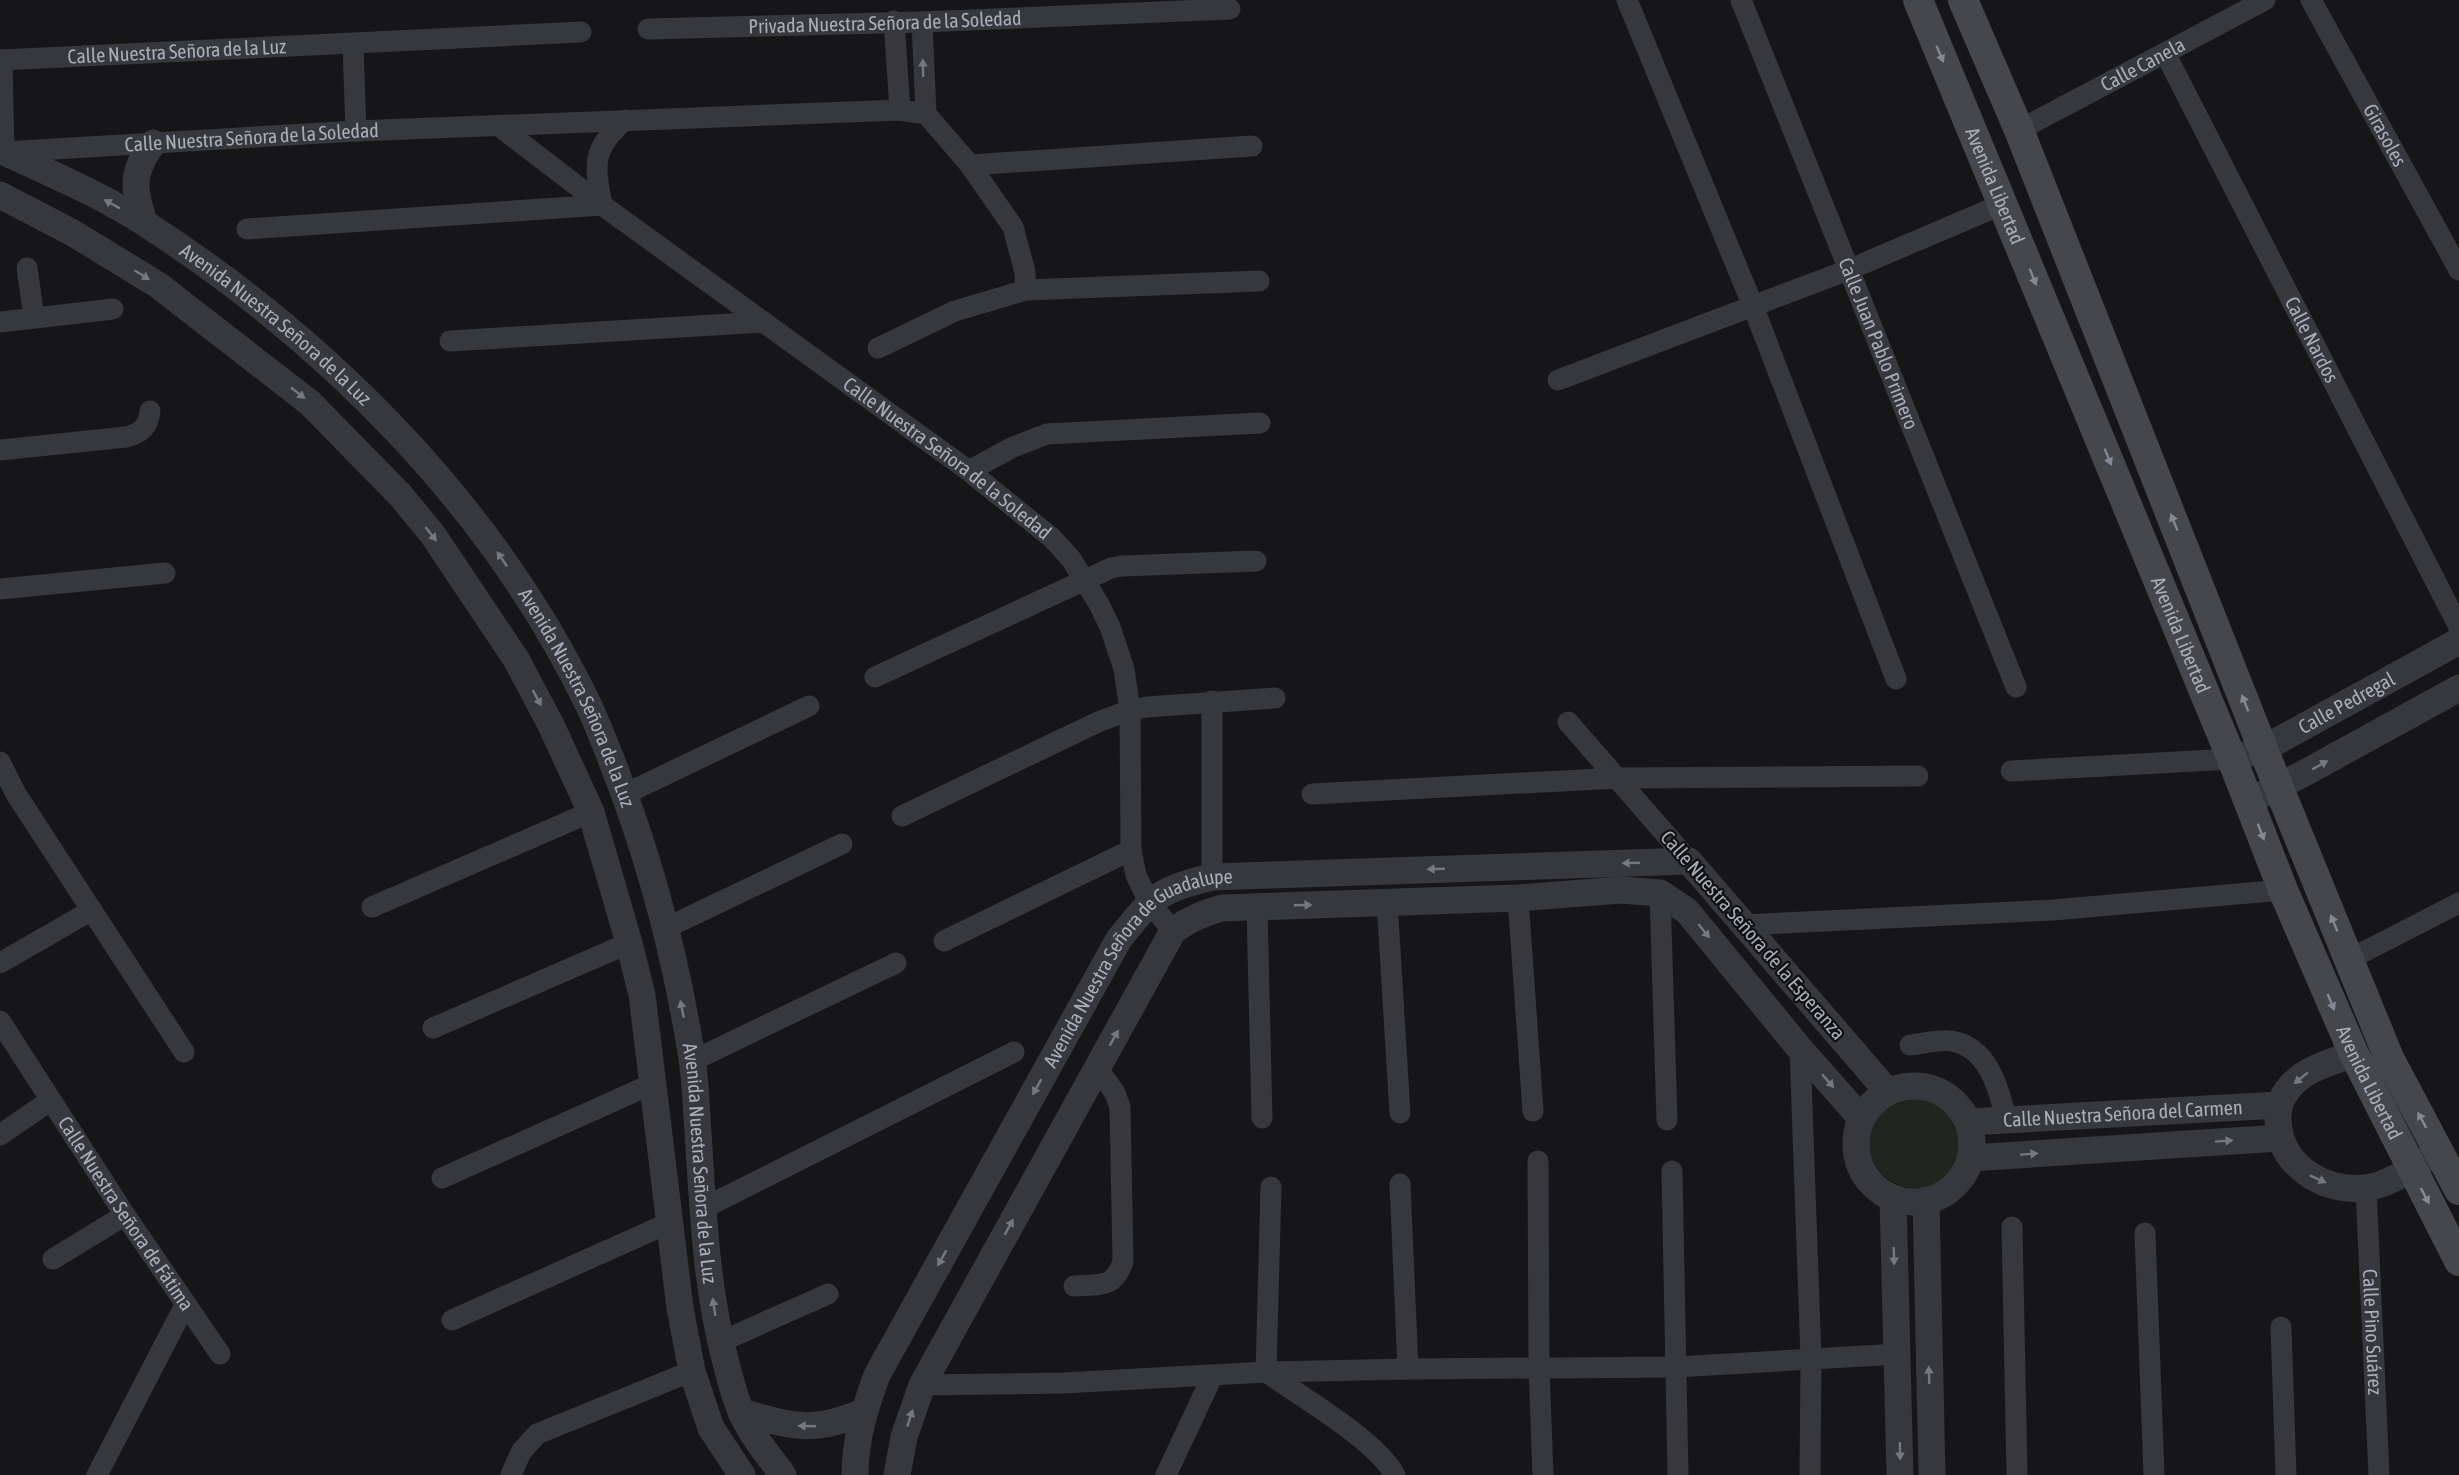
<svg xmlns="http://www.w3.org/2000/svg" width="2459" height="1475" font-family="'Asap Condensed',sans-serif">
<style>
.green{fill:#1e261f}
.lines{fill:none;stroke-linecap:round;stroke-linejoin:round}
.minor{stroke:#37383d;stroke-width:21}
.tertiary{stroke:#37383d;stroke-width:27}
.secondary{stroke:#45474d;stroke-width:30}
.oneway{fill:#858993}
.oneway2{fill:#757881}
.labels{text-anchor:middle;stroke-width:4.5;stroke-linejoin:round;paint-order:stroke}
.street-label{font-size:20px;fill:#a8adb8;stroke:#111113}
</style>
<rect width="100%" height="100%" fill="#161618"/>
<!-- green -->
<circle class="green" cx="1915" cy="1142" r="46"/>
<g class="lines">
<!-- minor -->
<g class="minor">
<path d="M1627,0l126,306 143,373"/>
<path id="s1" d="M1741,0l275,687"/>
<path id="s2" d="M2311,0l148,270"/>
<path d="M894,21l6,89"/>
<path d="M922,22l4,92 44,51 43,62 12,45 1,18"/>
<path id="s3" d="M648,29l274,-7 308,-13"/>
<path d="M353,45l3,86"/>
<path id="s4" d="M2165,53l294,574"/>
<path id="s5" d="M0,60l581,-28"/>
<path d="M2,60l2,92"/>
<path id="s6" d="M499,126l103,79 367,266 83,67 19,21 28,45 11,23 14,42 6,41 1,140 5,25 13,27 24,29"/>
<path id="s7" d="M2019,130l246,-130"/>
<path id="s8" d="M4,152l352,-21 544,-21 26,4"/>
<path d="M970,165l282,-19"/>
<path d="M247,229l355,-24c-8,-41 -10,-57 23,-85"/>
<path d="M27,268l7,49"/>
<path d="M0,322l113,-13"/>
<path d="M450,341l313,-19"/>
<path d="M878,348l77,-37 71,-21 233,-9"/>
<path d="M1558,380l290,-110 155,-66"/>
<path d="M0,450l126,-13c16,-4 22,-10 24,-26"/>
<path d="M969,471l42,-23 36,-14 213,-11"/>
<path d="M0,589l165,-16"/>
<path d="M875,677l236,-109 11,-2 134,-5"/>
<path d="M1568,722l121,139"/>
<path d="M0,762l16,32 168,258"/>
<path d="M2011,771l221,-12"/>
<path d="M625,794l184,-88"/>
<path d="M1312,794l307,-16 299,-2"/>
<path d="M902,816l196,-94 32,-12 17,-3 128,-9"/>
<path d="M1212,877v-176"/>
<path d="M1660,893l7,227"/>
<path d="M1518,898l15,213"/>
<path d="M1387,902l13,211"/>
<path d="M372,907l219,-95"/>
<path d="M1257,907l5,211"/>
<path d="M1744,925l309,-15 230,-20"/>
<path d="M666,928l176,-84"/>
<path d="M944,941l187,-91"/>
<path d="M2348,960l111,-57"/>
<path d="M0,963l92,-53"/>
<path id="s9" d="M0,1021l125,194 95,139"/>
<path d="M433,1028l196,-85"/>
<path d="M1910,1045c13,-1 29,-6 41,-4 37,5 48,48 55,78"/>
<path d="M1800,1049l11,309 -1,117"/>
<path d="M692,1061l204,-98"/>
<path d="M0,1135l51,-35"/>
<path d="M1538,1161l1,206 4,108"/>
<path d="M1672,1171l6,304"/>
<path d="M442,1178l212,-95"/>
<path d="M1400,1184l8,185"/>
<path d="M1271,1187l-5,185c35,25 109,67 129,103"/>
<path id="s10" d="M2366,1188l13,287"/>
<path d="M704,1208l310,-156"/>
<path d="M2012,1227l5,248"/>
<path d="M2145,1233l9,242"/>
<path d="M53,1259l72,-44"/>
<path d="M1074,1286c25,-2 41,3 49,-25l-3,-154 -5,-14 -18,-25"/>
<path d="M452,1320l219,-98"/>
<path d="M2281,1327l5,148"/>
<path d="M720,1342l108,-48"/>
<path d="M922,1385l141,-2 203,-11 142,-3 268,-2 222,-13"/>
<path d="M97,1475l88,-170"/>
<path d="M511,1475l10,-23 16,-18 155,-63"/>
<path d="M1166,1475l46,-98"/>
</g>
<!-- tertiary -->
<g class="tertiary">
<path id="s11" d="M0,150c49,23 100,44 146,74 184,119 347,283 443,482 8,17 15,35 22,53 38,96 65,197 81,300 4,24 4,49 6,73 5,78 8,159 29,235 4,15 8,32 15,47 10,22 26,41 41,61"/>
<path d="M0,195l73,38 85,52 152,118 91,93 32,39 83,124 35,66 40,87 38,131 13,52 38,313 12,63 19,57 31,47"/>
<path d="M144,222c-11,-33 -13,-50 9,-79"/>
<path id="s12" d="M2232,759l31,-10 196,-108"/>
<path d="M2249,801l52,-26 158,-87"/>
<path d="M2354,1054c-26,9 -55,16 -70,41 -6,10 -7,23 -5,35 7,39 47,62 86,58 26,-3 51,-23 73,-37"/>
<circle cx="1914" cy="1144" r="58"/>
<path id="s13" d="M1969,1122l310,-17"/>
<path d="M1971,1158l309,-20"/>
<path d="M1893,1198l7,277"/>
<path d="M1926,1200l6,275"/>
<path d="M741,1412c51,14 71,22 122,0"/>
<path id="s14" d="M855,1475c0,-36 10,-67 22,-100l242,-436c34,-42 38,-49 93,-62l477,-16 199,231"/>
<path d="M897,1475l7,-38 18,-52 251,-454c16,-12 30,-18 49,-23l296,-10 103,-8 39,3 27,18 113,138 61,69"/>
</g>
<!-- secondary -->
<g class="secondary">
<path id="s15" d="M1918,0l314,759 51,131 71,164 105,207"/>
<path d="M1963,0l56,130 244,619 126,309 70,132"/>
</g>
</g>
<!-- one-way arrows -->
<defs><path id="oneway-solid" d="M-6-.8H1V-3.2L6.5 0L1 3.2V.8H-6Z" transform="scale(1.5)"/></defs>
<g class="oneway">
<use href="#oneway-solid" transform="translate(1940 54) rotate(67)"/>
<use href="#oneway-solid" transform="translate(2033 277) rotate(68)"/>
<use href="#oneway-solid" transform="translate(2108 457) rotate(68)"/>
<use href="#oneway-solid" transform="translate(2174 522) rotate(-112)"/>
<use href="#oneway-solid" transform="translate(2245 703) rotate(-112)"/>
<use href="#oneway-solid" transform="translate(2261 832) rotate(69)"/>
<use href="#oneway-solid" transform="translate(2334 923) rotate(-112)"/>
<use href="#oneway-solid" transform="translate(2331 1002) rotate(67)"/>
<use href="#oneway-solid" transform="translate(2422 1120) rotate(-118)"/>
<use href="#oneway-solid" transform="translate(2425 1196) rotate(62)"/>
</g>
<g class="oneway2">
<use href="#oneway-solid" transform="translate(923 68) rotate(-91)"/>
<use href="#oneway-solid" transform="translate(112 204) rotate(-151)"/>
<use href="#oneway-solid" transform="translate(142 275) rotate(32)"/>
<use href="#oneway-solid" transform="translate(298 393) rotate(38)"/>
<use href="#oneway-solid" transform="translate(431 534) rotate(52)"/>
<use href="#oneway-solid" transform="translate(502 559) rotate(-124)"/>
<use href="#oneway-solid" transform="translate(537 698) rotate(62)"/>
<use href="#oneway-solid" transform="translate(2320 765) rotate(-29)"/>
<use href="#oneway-solid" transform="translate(1631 863) rotate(178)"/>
<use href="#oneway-solid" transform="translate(1436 869) rotate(178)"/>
<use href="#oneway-solid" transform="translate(1303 905) rotate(-2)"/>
<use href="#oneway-solid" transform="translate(1704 931) rotate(51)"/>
<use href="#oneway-solid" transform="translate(682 1009) rotate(-101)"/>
<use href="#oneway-solid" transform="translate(1114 1038) rotate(-61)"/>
<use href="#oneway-solid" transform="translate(2301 1078) rotate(141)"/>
<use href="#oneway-solid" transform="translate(1828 1081) rotate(49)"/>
<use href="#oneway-solid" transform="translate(1037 1087) rotate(119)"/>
<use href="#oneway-solid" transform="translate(2224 1141) rotate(-4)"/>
<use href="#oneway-solid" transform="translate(2029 1154) rotate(-4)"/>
<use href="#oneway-solid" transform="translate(2318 1179) rotate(24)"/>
<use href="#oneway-solid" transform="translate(1009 1227) rotate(-61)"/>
<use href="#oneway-solid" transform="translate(1894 1256) rotate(88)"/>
<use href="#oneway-solid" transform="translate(942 1258) rotate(119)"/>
<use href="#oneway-solid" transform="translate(714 1307) rotate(-99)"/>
<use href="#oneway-solid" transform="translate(1929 1375) rotate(-92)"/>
<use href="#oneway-solid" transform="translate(910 1418) rotate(-72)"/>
<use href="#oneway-solid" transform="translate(807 1426) rotate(-178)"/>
<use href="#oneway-solid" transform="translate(1900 1451) rotate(89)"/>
</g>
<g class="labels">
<!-- street labels -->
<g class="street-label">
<text dy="7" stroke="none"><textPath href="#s3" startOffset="237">Privada Nuestra Señora de la Soledad</textPath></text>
<text dy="7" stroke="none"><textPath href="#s5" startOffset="177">Calle Nuestra Señora de la Luz</textPath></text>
<text dy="7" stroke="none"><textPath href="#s7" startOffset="140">Calle Canela</textPath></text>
<text dy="7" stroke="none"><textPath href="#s2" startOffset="154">Girasoles</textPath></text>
<text dy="7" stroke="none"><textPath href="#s8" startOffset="248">Calle Nuestra Señora de la Soledad</textPath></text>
<text dy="7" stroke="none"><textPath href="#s15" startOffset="201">Avenida Libertad</textPath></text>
<text dy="7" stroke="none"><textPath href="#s11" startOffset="328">Avenida Nuestra Señora de la Luz</textPath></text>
<text dy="7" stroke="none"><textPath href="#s4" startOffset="322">Calle Nardos</textPath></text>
<text dy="7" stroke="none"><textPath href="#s1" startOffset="370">Calle Juan Pablo Primero</textPath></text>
<text dy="7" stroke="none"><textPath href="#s6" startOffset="558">Calle Nuestra Señora de la Soledad</textPath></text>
<text dy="7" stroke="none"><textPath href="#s15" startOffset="687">Avenida Libertad</textPath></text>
<text dy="7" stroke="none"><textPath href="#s11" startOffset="814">Avenida Nuestra Señora de la Luz</textPath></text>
<text dy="7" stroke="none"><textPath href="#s12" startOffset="128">Calle Pedregal</textPath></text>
<text transform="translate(1753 935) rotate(49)" y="7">Calle Nuestra Señora de la Esperanza</text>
<text dy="7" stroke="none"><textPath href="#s14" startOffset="597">Avenida Nuestra Señora de Guadalupe</textPath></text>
<text dy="7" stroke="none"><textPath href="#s15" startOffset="1173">Avenida Libertad</textPath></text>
<text dy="7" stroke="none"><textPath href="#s13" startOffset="154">Calle Nuestra Señora del Carmen</textPath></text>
<text dy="7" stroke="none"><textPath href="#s11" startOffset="1300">Avenida Nuestra Señora de la Luz</textPath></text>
<text dy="7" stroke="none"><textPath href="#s9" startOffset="230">Calle Nuestra Señora de Fátima</textPath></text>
<text dy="7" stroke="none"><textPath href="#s10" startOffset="144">Calle Pino Suárez</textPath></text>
</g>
</g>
</svg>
